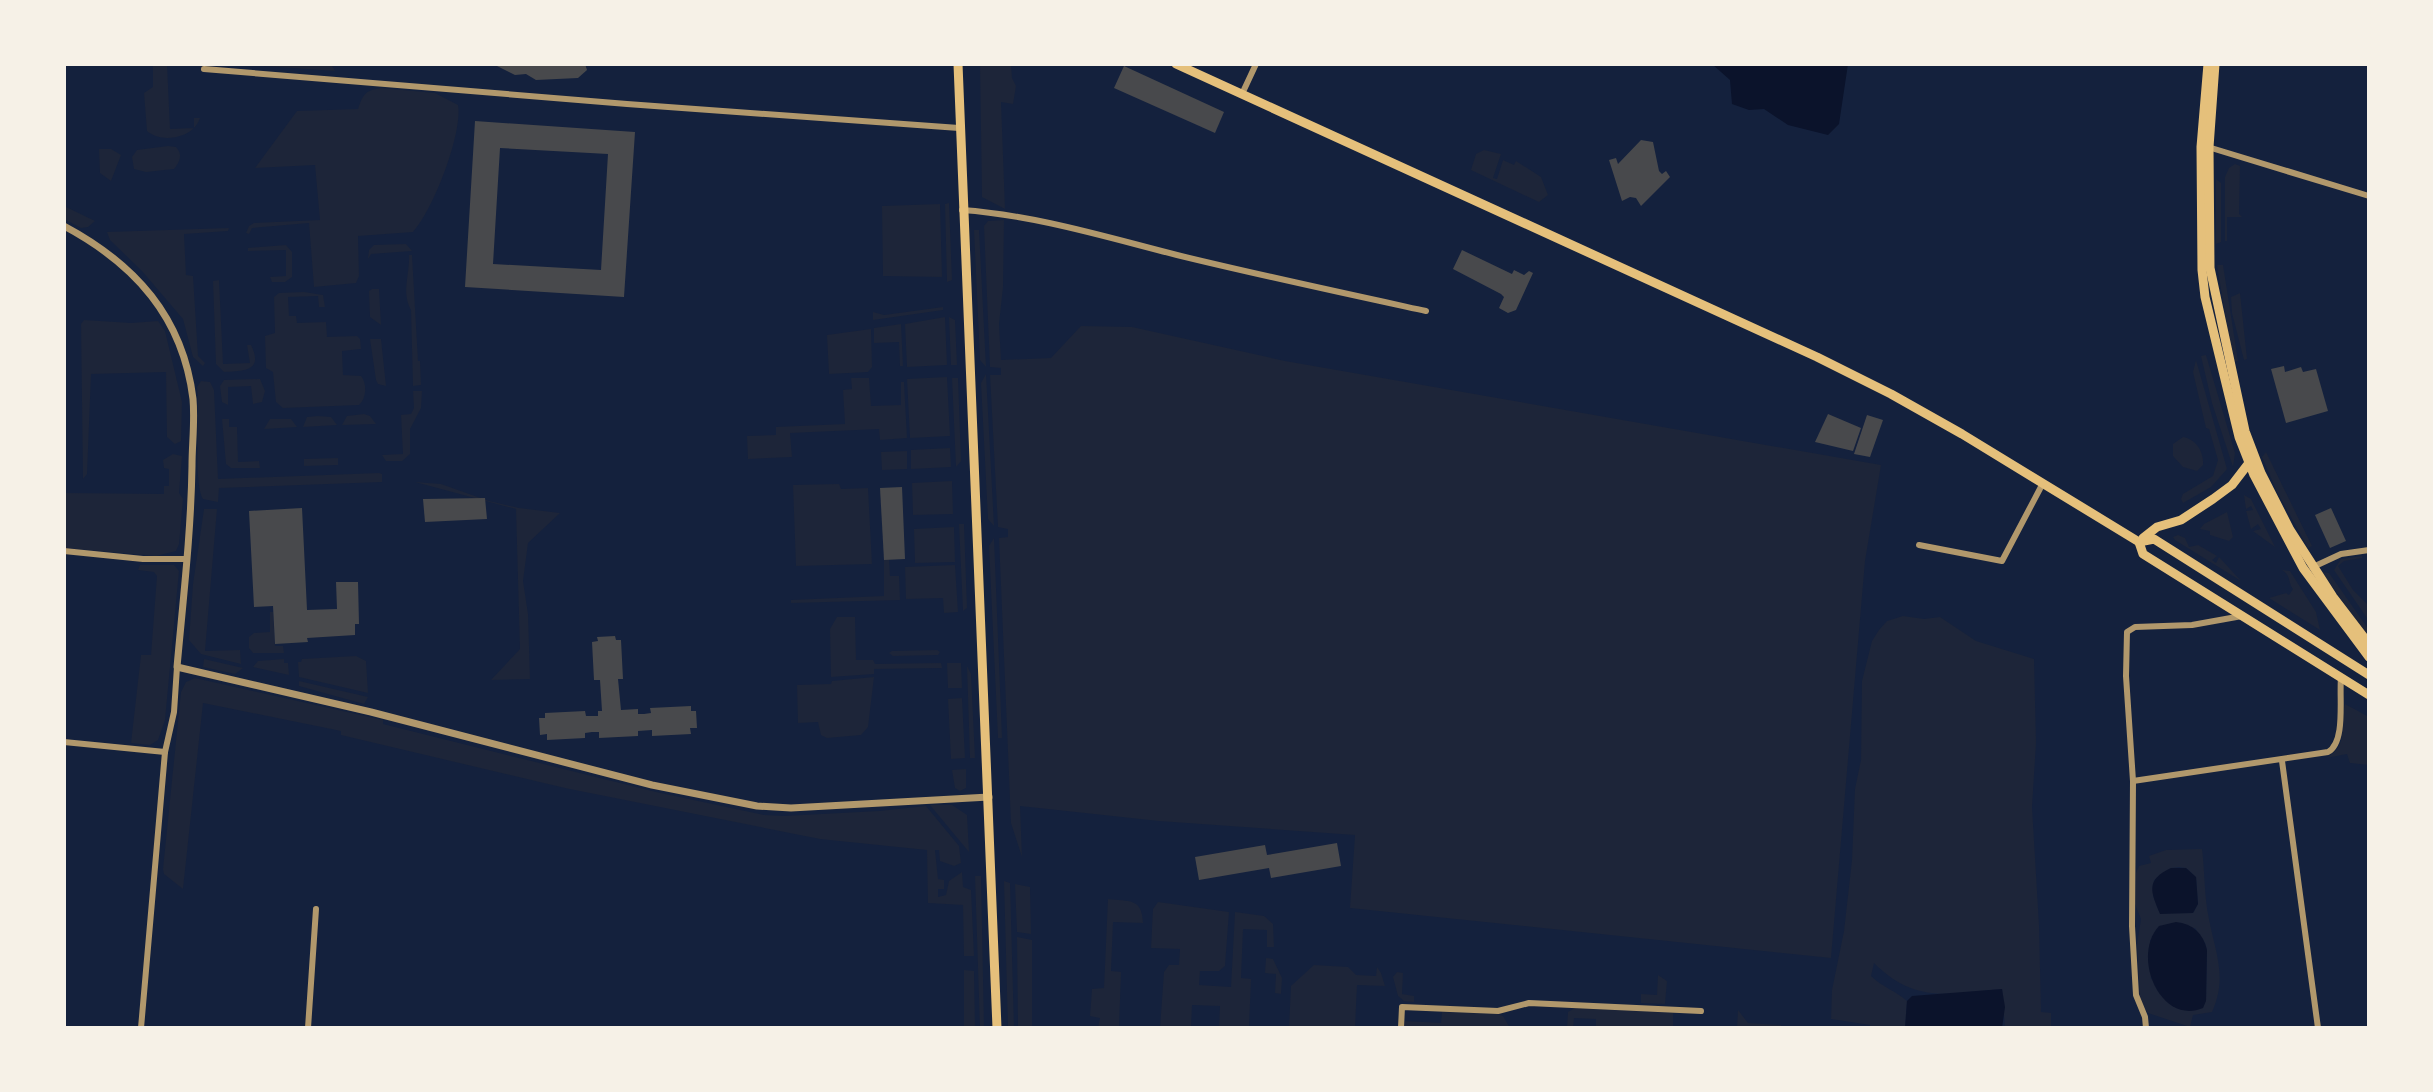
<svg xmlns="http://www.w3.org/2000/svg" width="2433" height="1092" font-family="'Source Sans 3',sans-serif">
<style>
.green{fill:#1d2539;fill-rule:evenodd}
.water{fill:#0b132b}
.building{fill:#48494c;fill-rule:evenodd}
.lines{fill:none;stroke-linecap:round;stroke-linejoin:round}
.minor{stroke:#b1986c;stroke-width:6}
.tertiary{stroke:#b1986c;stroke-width:7}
.primary{stroke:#e5c07b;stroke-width:9}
.trunk{stroke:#e5c07b;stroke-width:9}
</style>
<rect width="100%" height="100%" fill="#14213d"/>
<!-- green -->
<g class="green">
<path d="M153,64h14l3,65 24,-1v-10h6c-6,20 -38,26 -53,13l-3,-38 9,-6z"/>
<path d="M238,64h93l4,7z"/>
<path d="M980,64h31l1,14 4,8 -3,18 -12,-2 4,107 -23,-12z"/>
<path d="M381,88l54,5 23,12c5,28 -25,106 -45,127l-55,4 1,40 -3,7 -42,4 -5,-64 -57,5 -3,6 -3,-1 3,-7 5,-3 66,-3 -5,-55 -60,3 42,-57 61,-2c5,-14 7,-19 23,-21z"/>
<path d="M168,146l8,1c7,7 4,15 -2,22l-28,3 -12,-3 -2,-12 5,-7z"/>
<path d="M99,149h12l10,6 -10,26 -11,-8z"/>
<path d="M1484,150l17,4 -8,24 4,1 6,-19 11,5 2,-4 25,16 7,18 -9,7 -68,-32 5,-16z"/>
<path d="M2235,164l5,2 -1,48 3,3h-15v24h-2v-64l4,-9z"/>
<path d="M2216,179l5,4v59l-5,2z"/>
<path d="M949,203l3,77 -5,2 -2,-78z"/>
<path d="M940,204l2,73 -59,-1 -1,-70z"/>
<path d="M64,206l31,15 -7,6 -7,1 -17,-9z"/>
<path d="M1004,220l-1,67 -4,37 2,36 50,-2 30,-32 51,1 153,34 596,104 -16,96 -34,397 -481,-50 5,-73 -196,-14 -139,-15 2,51 -11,-34 -12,-285 9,-1v-8l-10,-2 -8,-152h11v-7l-11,-1 -6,-141 4,-5z"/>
<path d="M229,228l-1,3 -44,3 2,41 7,1 5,80 7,7 -2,3 -10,-9 -10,-38 -41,-48 -32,-31 -3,-8z"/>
<path d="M974,230h5l7,137 -6,-7z"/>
<path d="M406,244l6,7 -41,3 -3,5 1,-9 5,-5z"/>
<path d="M286,245l6,7v25l-7,5h-13l-2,-5 16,-1v-26l-38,1v-3z"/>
<path d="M409,255h3l6,106h2l1,24 -8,1 -2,-76c-10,-18 -1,-36 -2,-55z"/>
<path d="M2217,265h6l15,96 -5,1z"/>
<path d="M219,280l4,84 27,-1 -3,-18h4c13,26 -7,26 -27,27l-8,-8 -3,-83z"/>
<path d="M372,289h7l2,36 -11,-8 -1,-26z"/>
<path d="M304,292l19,3 2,12h-6l-1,-11 -30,1 1,19h7l1,7 29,-1 1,15 30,-1 3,3 1,10 -19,2 1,24 18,1c6,7 6,22 -2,29l-76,3 -7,-6 -3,-30 -7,-4 -1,-32 10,-3 -1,-36 5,-4z"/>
<path d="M2240,293l7,66 -3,1 -12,-47 -1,-16z"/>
<path d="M943,307v3l-70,10v-8l11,3z"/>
<path d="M945,317l2,48 -40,2 -2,-43z"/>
<path d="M949,317l6,3 2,45h-6z"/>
<path d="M84,320l47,3 27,-2 7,10 17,71 -1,39 -6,3 -8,-7 -1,-65 -75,2 -4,100 -4,5 -2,-155z"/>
<path d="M901,324l2,42h-3l-1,-24 -25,1v-15z"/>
<path d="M871,329l1,38 -4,5 -39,2 -2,-39z"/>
<path d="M370,339h11l5,47 -8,-2 -2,-4z"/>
<path d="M2206,355l29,98 -2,14 -21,-64 -11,-47z"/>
<path d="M2196,360l31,109 -16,18 -28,16 -2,-4 2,-5 30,-18 5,-16 -9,-31 -3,-1 -13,-56z"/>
<path d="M986,374l8,152 -6,-7 -7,-136z"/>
<path d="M947,377l3,59 -40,2 -3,-59z"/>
<path d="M851,378h18l2,28 30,-1v-23h3l3,56 -27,2 -1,-11 -89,4 2,24 -44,2 -1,-23 29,-1v-8l69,-3 -2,-34 9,-1z"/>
<path d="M952,378h6l3,83 -5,6z"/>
<path d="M260,379l5,12 -3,11 -9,2 -2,-18 -23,1v18l-6,-3 -2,-16 4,-6z"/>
<path d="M201,381l9,1 4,8 4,89 161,-6 3,1v8l-163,6 -1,14 -15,-3c-10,-16 -3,-87 -6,-112z"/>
<path d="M413,391h9l-1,17 -11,21v25l-8,7h-16l-4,-6 21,-1 -2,-39 10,-1 3,-6z"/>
<path d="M364,414l6,2 6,8 -34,1 5,-9z"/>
<path d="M318,416l13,1 6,8 -34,2 4,-10z"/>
<path d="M222,419h7v8h8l1,35 21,-1 1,7h-29l-5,-4z"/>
<path d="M270,419h21l6,8 -33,2z"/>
<path d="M2183,437c13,2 21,15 20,28l-6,6 -14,-4 -10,-11v-12z"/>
<path d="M950,448l1,19 -40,2v-19z"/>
<path d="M907,451v18l-25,1 -1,-18z"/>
<path d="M2266,452l46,94 -4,2 -31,-56 -15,-35z"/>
<path d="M173,454l9,2 -3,37 4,6 -4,45 -3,7 -20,5 -92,-8v-55l100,1v-8h5v-17l-5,-1 -1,-8z"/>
<path d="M338,458v7l-34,1v-7z"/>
<path d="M952,481l1,33 -40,1 -1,-32z"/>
<path d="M415,482l26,2 48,17 30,7 41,5 -32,30 -5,38 5,33 2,65 -39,1 29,-31 -4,-140z"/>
<path d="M839,484l2,5 27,-1 4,76 -76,2 -3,-81z"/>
<path d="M2244,495l7,4 24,48 -22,-16 8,-2 -3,-5 -7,5 -5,-18 7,-1 -2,-4 -5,3z"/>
<path d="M204,509h13l-12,142 35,-1 1,14 -40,-10 -12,-14 4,-56z"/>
<path d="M2227,512l6,25 -4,4 -19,-6v-4l-10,-2 4,-5z"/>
<path d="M959,524h5l3,84 -4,3z"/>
<path d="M954,527l1,35 -40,1 -1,-34z"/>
<path d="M2178,535l7,3 4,9 9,-2 19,11 -5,4 4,3 3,-6 22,24 -66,-41 -2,-3z"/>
<path d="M994,538l8,200h-4l-9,-192z"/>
<path d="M2362,556v2l-18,3 -6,5 15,24 16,16v15l-35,-51 7,-11z"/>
<path d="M889,559l1,17h9l1,24 -109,3v-3l93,-4v-36z"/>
<path d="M140,565h34l5,6 -14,149 -7,20 -8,5 -19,-2 10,-88h10l6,-79 -3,-4 -16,-2z"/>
<path d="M955,565l3,47 -14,1 -1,-15 -37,1 -1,-32z"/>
<path d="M2282,570l8,1 26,41 4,18 -51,-32 17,-5 3,2 4,-6c-5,-6 -2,-14 -11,-19z"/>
<path d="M2322,572l7,1 40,57v9z"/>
<path d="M270,612h3l2,34h8l1,7h-31l-4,-5v-11l5,-4 16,-1z"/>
<path d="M1903,616l21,3 16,-2 36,24 58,18 2,84 -4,64 7,118 2,87 10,1v15h-46l-3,-39c-53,5 -87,15 -128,-26l-3,13c11,11 25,15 36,25l-2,27h-35v-3l-39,-6 1,-29 12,-59 8,-71 3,-71 6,-29 1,-79 10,-40 7,-11 8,-9z"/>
<path d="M837,617h18l1,43h17l2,4 66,-1 1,5 -68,1v5l-43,3 -1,-48z"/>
<path d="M937,650l3,2 -2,3 -45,1 -4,-3 3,-2z"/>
<path d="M356,656l10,5 2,32 -69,-16 -1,-15h3l1,-3z"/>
<path d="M204,659l39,9 -8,6 -32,-7z"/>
<path d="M284,659v4h4l1,12 -36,-8 5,-6z"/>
<path d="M947,663h14l1,25h-14z"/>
<path d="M967,666l4,8 4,84h-5z"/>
<path d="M874,677l-6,50 -7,8 -34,3 -6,-3 -3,-13 -20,1 -1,-38 34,-1 1,-3z"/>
<path d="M195,678l188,42v4l273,68 108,23 20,1 95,-5 47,-5 33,40 2,17 -7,3 -14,-5 -1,-11h-4l3,29 6,1v9h-6v8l8,-2 3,-14 13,-9 1,15 8,3 3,66h-10l-1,-51 -35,-2 -1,-53 -107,-11 -255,-51 -224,-53v-4l-138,-28 -20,186 -19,-15 -1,-5 18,-177 5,-10z"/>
<path d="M299,681l69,16 -4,7 -65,-18z"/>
<path d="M962,698l3,60 -14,1 -3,-60z"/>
<path d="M2345,704l24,13v48l-19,-2 -3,-9 -21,4c24,-13 13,-32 19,-54z"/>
<path d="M966,769v19l-6,3 -5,-3 -3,-18z"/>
<path d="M930,805h22l15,10 2,37z"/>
<path d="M2202,849c3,23 2,47 7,70 6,33 19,58 3,93l-19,3 -3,12 -42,-14 -8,-12 -3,-57 4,-25 -6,-15 1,-31 3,-7 12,-3 -2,-7 17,-6zM2179,867l7,1 10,9 2,27 -5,9h-33l-7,-17 1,-16 17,-12zM2195,928l10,15 2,7 -1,51 -55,-22 -1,-39z"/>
<path d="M975,876h6l3,152h-4z"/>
<path d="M1004,881l6,2 4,145h-6z"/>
<path d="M1015,884l15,3 1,47 -14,-2z"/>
<path d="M1108,899c21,3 34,-2 35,24l-30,-1 -2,49 10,1 -2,56h-21l2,-10 -10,-2 2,-27 12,-1z"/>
<path d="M1158,902l71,10 -4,54 -6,5h-19l-1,14 32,2 4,-75 29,4 9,8 1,23h-7v-17l-24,-1 -2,49 10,1 -2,49h-30l1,-22 -28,-1 -1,23h-31l4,-56 5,-7h10l1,-16 -29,-1 2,-39z"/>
<path d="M1017,937l15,3v88h-14z"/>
<path d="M1266,958l7,1 9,19 -1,16 -6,-1 1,-19 -11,-1z"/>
<path d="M1314,965l34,2 8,8 20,1 1,-9 4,6 4,13 -28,-1 -2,43h-66l2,-42z"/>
<path d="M964,970l10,1 1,57h-11z"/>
<path d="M1397,972l6,1 -1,21 12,2v6l-10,-1 -6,-5 -5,-19z"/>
<path d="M1658,975l9,6 -2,23 -24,-1v-9l16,1z"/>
<path d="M1575,1008l98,5v15h-77v-9l-22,-1 -1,10h-6l1,-16z"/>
<path d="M1738,1010l10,13 33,2v3h-44z"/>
<path d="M1442,1012l55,2 6,2 7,12h-106l1,-7 36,2z"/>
</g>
<!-- water -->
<g class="water">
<path d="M1712,64h136l-9,60 -11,11 -40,-10 -24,-16 -15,1 -17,-6 -2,-24z"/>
<path d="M2171,868h15l10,9 2,27 -5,9 -33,1c-9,-22 -15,-34 11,-46z"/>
<path d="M2176,922c17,2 27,11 31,28l-1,51 -3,7c-43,18 -72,-52 -44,-82z"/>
<path d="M2002,989l3,18 -3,21h-97l2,-27 5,-5z"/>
</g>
<!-- building -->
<g class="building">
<path d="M493,64h92l2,6 -9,8 -42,2 -10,-6 -11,1z"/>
<path d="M1124,66l100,46 -9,21 -101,-45z"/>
<path d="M475,121l160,11 -11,165 -159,-10zM500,148l108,6 -7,116 -108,-6z"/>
<path d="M1641,140l12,2 6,29 3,3 4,-3 4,6 -29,29 -5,-8 -6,-1 -8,4 -13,-41 7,-2 2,6z"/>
<path d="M1462,250l50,24 2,-4 10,5 5,-4 4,2 -17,37 -8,3 -9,-5 5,-11 -3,-3 -48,-25z"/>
<path d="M2284,366l1,6 16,-5 2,5 13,-3 12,42 -42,12 -15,-54z"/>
<path d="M1828,414l33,14 -8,23 -38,-9z"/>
<path d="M1867,415l16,5 -13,37 -16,-3z"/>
<path d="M902,487l3,72 -21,1 -4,-72z"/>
<path d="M485,498l2,21 -62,3 -2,-23z"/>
<path d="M302,508l5,102 30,-1 -1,-27h22l1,42h-4v11l-48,3 1,4 -33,2 -2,-38 -19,1 -5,-96z"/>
<path d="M2331,508l15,33 -16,7 -15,-33z"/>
<path d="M615,636l1,4h5l2,39h-5l3,31 17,-1v5h6l7,-1 -1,-5 41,-2v5h5l1,17h-7l1,6 -39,2v-6l-14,1v5l-39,2v-6h-7l-7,1v5l-38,2v-6l-7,1 -1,-17h6v-5l40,-2 1,5h12v-5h4l-2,-31h-6l-2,-38 6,-1 -1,-4z"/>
<path d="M1337,843l4,23 -70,12 -2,-10 -70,12 -4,-23 70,-12 2,10z"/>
</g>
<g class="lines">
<!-- minor -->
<g class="minor">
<path d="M204,69l423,35 332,24"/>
<path d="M1242,94l14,-30"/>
<path d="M2208,147l161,49"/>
<path d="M962,210c72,5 144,27 215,45 82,20 166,38 249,56"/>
<path d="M1919,545l83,16 41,-78"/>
<path d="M64,551l79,8h44"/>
<path d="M2313,567l28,-13 28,-4"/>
<path d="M64,742l101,10"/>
<path d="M2282,761l36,267"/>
<path d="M2133,781l195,-29c18,-10 11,-54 13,-74"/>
<path d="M141,1028l24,-276 9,-40 3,-45"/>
<path d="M308,1028l8,-119"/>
<path d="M1401,1028l1,-21 96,4 31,-8 172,8"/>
<path d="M2146,1028l-1,-11 -9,-22 -4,-69 1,-145 -7,-105 1,-44 8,-5 57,-2 50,-9"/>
</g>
<!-- tertiary -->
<path class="tertiary" d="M64,226c71,38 119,91 129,173 2,22 -1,45 -1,67 -1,67 -9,134 -15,201l194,45 281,73 105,21 34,2 198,-11"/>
<!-- primary -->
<g class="primary">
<path d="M1176,64l641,293 74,37 71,40 177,108"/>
<path d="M2208,64l-7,83 1,123 3,27 34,140 15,38 49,93 66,89"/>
<path d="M2215,64l-6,83 1,121 35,163 16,42 29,57 43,67 36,47"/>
<path d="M2143,538l14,-11 24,-7 32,-21 19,-14 20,-26"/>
<path d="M2139,542l4,12 226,141"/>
<path d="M2139,542l15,-3 215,136"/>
</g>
<!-- trunk -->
<path class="trunk" d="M958,64l39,964"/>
</g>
<!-- border -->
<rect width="2433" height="1092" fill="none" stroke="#f6f1e7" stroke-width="132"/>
</svg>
